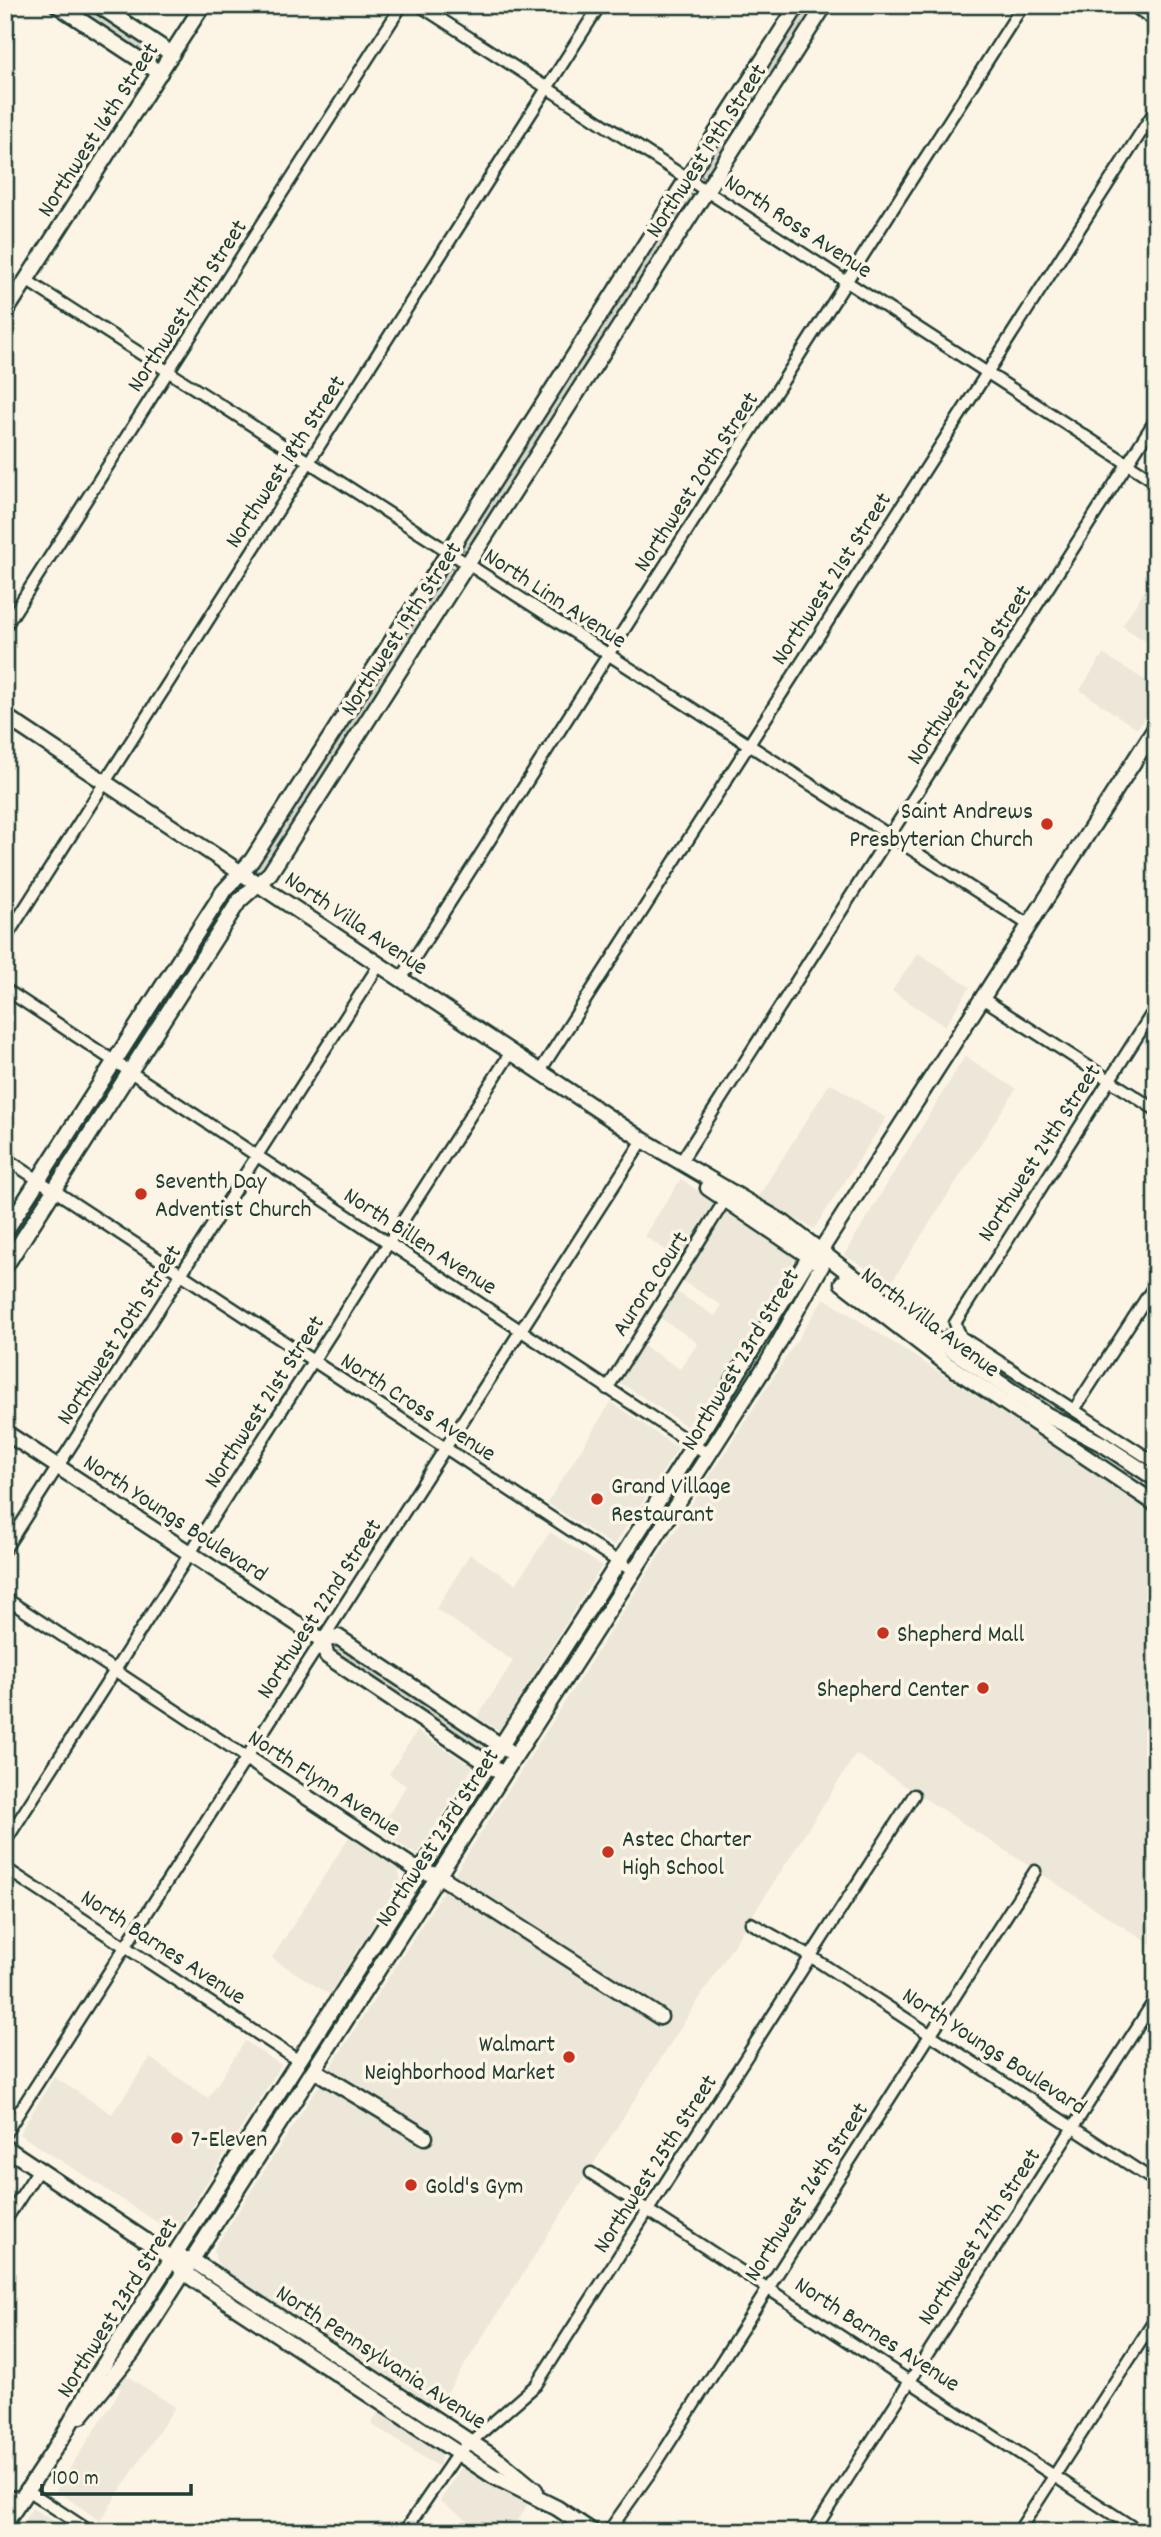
<svg xmlns="http://www.w3.org/2000/svg" width="1161" height="2537" font-family="Dekko,sans-serif">
<style>
.built{fill:#ece7d8}
.green{fill:#dcdacc;stroke:#7e8c80;stroke-width:2}
.lines{fill:none;stroke-linecap:round;stroke-linejoin:round}
.street-casing{stroke:#1f3d34;stroke-width:15}
.secondary-casing{stroke:#1f3d34;stroke-width:19}
.street{stroke:#fcf5e5;stroke-width:10}
.secondary{stroke:#fcf5e5;stroke-width:14}
.poi-dot{fill:#c8321e;stroke:#fcf5e5;stroke-width:2.5}
.labels{text-anchor:middle;stroke-width:7;stroke-linejoin:round;paint-order:stroke}
.street-label{font-size:24px;fill:#1f3d34;stroke:#fcf5e5}
.poi-label{font-size:24px;fill:#1f3d34;stroke:#fcf5e5;text-anchor:start}
</style>
<rect width="100%" height="100%" fill="#fcf5e5"/>
<filter id="ink" filterUnits="userSpaceOnUse"><feTurbulence type="fractalNoise" baseFrequency=".0143" numOctaves="2"/><feDisplacementMap in="SourceGraphic" scale="14" xChannelSelector="R" yChannelSelector="G"/><feConvolveMatrix kernelMatrix="1 2 1 2 8 2 1 2 1" color-interpolation-filters="sRGB"/></filter>
<g filter="url(#ink)">
<!-- built -->
<g class="built">
<path d="M1156,573v75l-34,-22z"/>
<path d="M1103,654l53,33v12l-19,30 -57,-39z"/>
<path d="M918,953l52,34 -25,39 -53,-35z"/>
<path d="M965,1056l51,33 -125,194 -47,-28z"/>
<path d="M830,1083l56,35 -72,111 -56,-32z"/>
<path d="M681,1179l35,24 -36,56 -36,-23z"/>
<path d="M725,1212l70,46 -19,39 -85,132 -73,-48 23,-37 39,25 18,-26 -39,-26 16,-26 40,25 2,-3 4,-8 -40,-25z"/>
<path d="M824,1298l332,214v436l-300,-194 -419,654 -215,-140 -6,-7 -2,-12z"/>
<path d="M611,1402l67,46 -64,98 -67,-43z"/>
<path d="M550,1532l52,34 -103,164 -22,-12 36,-57 -77,-52 34,-55 46,30z"/>
<path d="M417,1731l56,36 -56,88 -38,-25 27,-44 -17,-12z"/>
<path d="M349,1837l49,32 3,13 -72,112 -57,-36z"/>
<path d="M245,2041l36,24 -103,163 -10,1 -149,-95 35,-57 58,37 38,-56 58,40z"/>
<path d="M127,2376l48,31 -75,114 -44,-31 65,-101 -4,-3z"/>
<path d="M379,2412l63,39 -3,16 -68,-43z"/>
<path d="M463,2465l64,40 -17,27h-25l-45,-31z"/>
<path d="M32,2508l41,24h-50l-4,-3z"/>
</g>
<!-- green -->
<g class="green">
<path d="M66,5h23l70,46 2,4 -6,8z"/>
<path d="M804,5h16l-111,172h-7l-3,-6z"/>
<path d="M686,191l9,6 -225,354 -7,-1 -3,-6z"/>
<path d="M448,565l8,6 -189,299 -10,3 -3,-6z"/>
<path d="M229,892l5,1 2,5 -103,162 -5,-1 -2,-5z"/>
<path d="M114,1074l6,4 -66,102 -5,-4z"/>
<path d="M946,1329l6,8 204,131v4l-214,-139z"/>
<path d="M332,1639l155,104v5l-8,3 -154,-101z"/>
</g>
<g class="lines">
<!-- street casing -->
<g class="street-casing">
<g id="street">
<path d="M419,5l737,477"/>
<path d="M26,280l1003,645"/>
<path d="M5,627l397,-622"/>
<path d="M5,939l595,-934"/>
<path d="M401,979l622,-974"/>
<path d="M5,989l704,466"/>
<path d="M982,998l174,112"/>
<path d="M1156,1007l-201,316 6,14 195,126"/>
<path d="M540,1071l616,-962"/>
<path d="M5,1158l629,414"/>
<path d="M680,1163l476,-744"/>
<path d="M607,1389l118,-189"/>
<path d="M1074,1410l82,-127"/>
<path d="M5,1549l374,-584"/>
<path d="M5,1598l241,159"/>
<path d="M5,1842l506,-790"/>
<path d="M5,1868l294,193"/>
<path d="M751,1923l59,33 346,226"/>
<path d="M5,2134l638,-994"/>
<path d="M591,2173l549,359"/>
<path d="M5,2221l34,-52"/>
<path d="M27,2490l64,42"/>
<path d="M5,2496l18,1"/>
<path d="M404,2532l54,-79 78,-68 378,-590"/>
<path d="M608,2532l44,-62 383,-599"/>
<path d="M813,2532l343,-534"/>
<path d="M1018,2532l138,-214"/>
</g>
</g>
<!-- secondary casing -->
<g class="secondary-casing">
<g id="secondary">
<path d="M57,5l103,68"/>
<path d="M98,5l74,49"/>
<path d="M1135,5l21,14"/>
<path d="M5,313l198,-308"/>
<path d="M5,716l638,424 141,83 140,108 123,84 57,30 52,34"/>
<path d="M708,1188l108,73"/>
<path d="M5,1232l218,-340 29,-32 546,-855"/>
<path d="M5,1267l234,-366 31,-28 555,-868"/>
<path d="M842,1283l105,81 209,140"/>
<path d="M5,1432l317,208 5,16 170,114"/>
<path d="M322,1640l16,-3 171,114"/>
<path d="M246,1757l173,114 19,4 222,142"/>
<path d="M314,2070l111,67"/>
<path d="M5,2147l168,112 11,13 15,11 294,193 64,32 36,24"/>
<path d="M185,2259l7,1 309,202 34,28"/>
<path d="M81,2416l51,-63 636,-991 54,-97 -1,-15"/>
<path d="M5,2524l58,-88 33,-59 585,-912 129,-209 11,-6 335,-523"/>
</g>
</g>
<!-- street -->
<use href="#street" class="street"/>
<!-- secondary -->
<use href="#secondary" class="secondary"/>
</g>
</g>
<!-- markers -->
<g class="poi-dot">
<circle cx="1047" cy="824" r="7"/>
<circle cx="141" cy="1194" r="7"/>
<circle cx="597" cy="1499" r="7"/>
<circle cx="883" cy="1633" r="7"/>
<circle cx="983" cy="1688" r="7"/>
<circle cx="608" cy="1852" r="7"/>
<circle cx="569" cy="2057" r="7"/>
<circle cx="177" cy="2138" r="7"/>
<circle cx="411" cy="2185" r="7"/>
</g>
<g class="labels">
<!-- street labels -->
<g class="street-label">
<text transform="translate(97 129) rotate(-57)" y="8">Northwest 16th Street</text>
<text transform="translate(705 150) rotate(-57)" y="8">Northwest 19th Street</text>
<text transform="translate(799 225) rotate(33)" y="8">North Ross Avenue</text>
<text transform="translate(186 305) rotate(-57)" y="8">Northwest 17th Street</text>
<text transform="translate(284 461) rotate(-57)" y="8">Northwest 18th Street</text>
<text transform="translate(695 481) rotate(-57)" y="8">Northwest 20th Street</text>
<text transform="translate(830 578) rotate(-57)" y="8">Northwest 21st Street</text>
<text transform="translate(556 597) rotate(33)" y="8">North Linn Avenue</text>
<text transform="translate(400 628) rotate(-57)" y="8">Northwest 19th Street</text>
<text transform="translate(968 674) rotate(-57)" y="8">Northwest 22nd Street</text>
<text transform="translate(357 922) rotate(34)" y="8">North Villa Avenue</text>
<text transform="translate(1038 1152) rotate(-57)" y="8">Northwest 24th Street</text>
<text transform="translate(421 1240) rotate(33)" y="8">North Billen Avenue</text>
<text transform="translate(649 1283) rotate(-57)" y="8">Aurora Court</text>
<text transform="translate(931 1321) rotate(37)" y="8">North Villa Avenue</text>
<text transform="translate(118 1334) rotate(-57)" y="8">Northwest 20th Street</text>
<text transform="translate(739 1359) rotate(-59)" y="8">Northwest 23rd Street</text>
<text transform="translate(263 1401) rotate(-57)" y="8">Northwest 21st Street</text>
<text transform="translate(419 1406) rotate(33)" y="8">North Cross Avenue</text>
<text transform="translate(176 1517) rotate(33)" y="8">North Youngs Boulevard</text>
<text transform="translate(318 1608) rotate(-57)" y="8">Northwest 22nd Street</text>
<text transform="translate(325 1782) rotate(33)" y="8">North Flynn Avenue</text>
<text transform="translate(436 1837) rotate(-57)" y="8">Northwest 23rd Street</text>
<text transform="translate(164 1946) rotate(33)" y="8">North Barnes Avenue</text>
<text transform="translate(995 2050) rotate(33)" y="8">North Youngs Boulevard</text>
<text transform="translate(654 2163) rotate(-57)" y="8">Northwest 25th Street</text>
<text transform="translate(805 2191) rotate(-57)" y="8">Northwest 26th Street</text>
<text transform="translate(978 2236) rotate(-57)" y="8">Northwest 27th Street</text>
<text transform="translate(116 2307) rotate(-58)" y="8">Northwest 23rd Street</text>
<text transform="translate(878 2333) rotate(33)" y="8">North Barnes Avenue</text>
<text transform="translate(382 2356) rotate(33)" y="8">North Pennsylvania Avenue</text>
</g>
<!-- poi labels -->
<g class="poi-label">
<text x="1033" y="818" text-anchor="end">Saint Andrews<tspan x="1033" dy="28">Presbyterian Church</tspan></text>
<text x="155" y="1188">Seventh Day<tspan x="155" dy="28">Adventist Church</tspan></text>
<text x="611" y="1493">Grand Village<tspan x="611" dy="28">Restaurant</tspan></text>
<text x="897" y="1641">Shepherd Mall</text>
<text x="969" y="1696" text-anchor="end">Shepherd Center</text>
<text x="622" y="1846">Astec Charter<tspan x="622" dy="28">High School</tspan></text>
<text x="555" y="2051" text-anchor="end">Walmart<tspan x="555" dy="28">Neighborhood Market</tspan></text>
<text x="191" y="2146">7-Eleven</text>
<text x="425" y="2193">Gold's Gym</text>
</g>
</g>
<!-- margin -->
<rect width="1161" height="2537" fill="none" stroke="#fcf5e5" stroke-width="28"/>
<rect x="14" y="14" width="1133" height="2509" fill="none" stroke="#1f3d34" stroke-width="2.5" filter="url(#ink)"/>
<!-- scale -->
<path d="M42 2484v10h149v-10" fill="none" stroke="#1f3d34" stroke-width="3.5"/>
<text x="52" y="2484" font-size="21" fill="#1f3d34" stroke="#fcf5e5" stroke-width="5" paint-order="stroke">100 m</text>
</svg>
